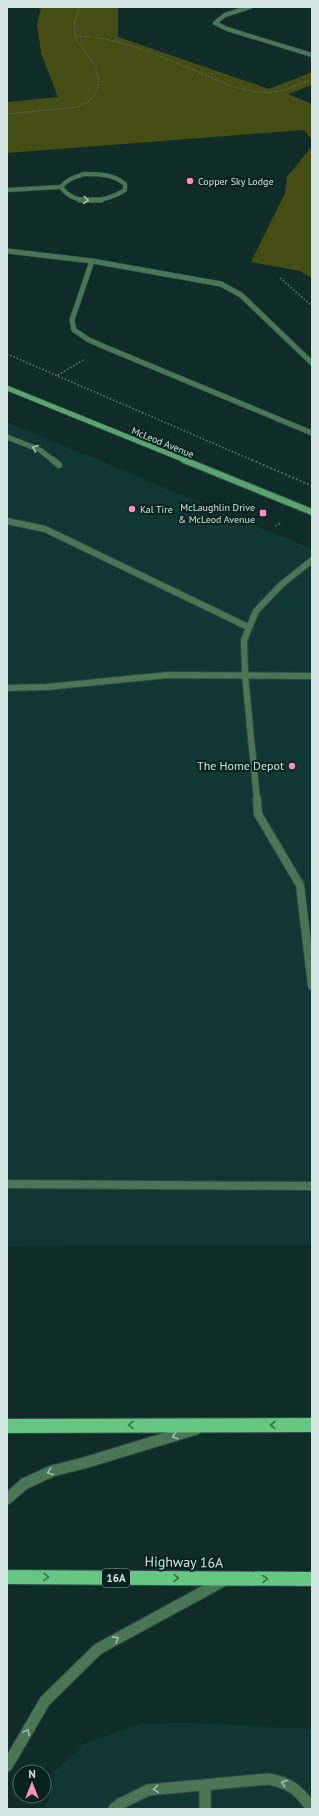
<svg xmlns="http://www.w3.org/2000/svg" width="319" height="1816" font-family="'PT Sans',sans-serif">
<style>
.built{fill:#0f3733}
.green{fill:#454d15}
.lines{fill:none;stroke-linecap:round;stroke-linejoin:round}
.lane-far4-casing{stroke:#2e4946;stroke-width:5}
.lane-far3-casing{stroke:#2e4946;stroke-width:6}
.lane-far2-casing{stroke:#2e4946;stroke-width:8}
.lane-far1-casing{stroke:#2e4946;stroke-width:10}
.lane-casing{stroke:#2e4946;stroke-width:13}
.street-casing{stroke:#2e4946;stroke-width:5}
.secondary-far1-casing{stroke:#2e4946;stroke-width:6}
.secondary-casing{stroke:#2e4946;stroke-width:8}
.primary-casing{stroke:#2e4946;stroke-width:2}
.path-far2{stroke:#637b78;stroke-width:1;stroke-dasharray:1 1.5;stroke-linecap:butt}
.path-far1{stroke:#637b78;stroke-width:1.5;stroke-dasharray:1.5 2;stroke-linecap:butt}
.path{stroke:#637b78;stroke-width:2;stroke-dasharray:1.5 2.5;stroke-linecap:butt}
.lane-far4{stroke:#4a7655;stroke-width:4}
.lane-far3{stroke:#4a7655;stroke-width:5}
.lane-far2{stroke:#4a7655;stroke-width:6}
.lane-far1{stroke:#4a7655;stroke-width:8}
.lane{stroke:#4a7655;stroke-width:11}
.street{stroke:#4a7655;stroke-width:4}
.secondary-far1{stroke:#5aa36e;stroke-width:5}
.secondary{stroke:#5aa36e;stroke-width:6}
.primary{fill:#66c682;fill-rule:evenodd}
.oneway{stroke:#a3beb0}
.oneway2{stroke:#367450}
.poi-dot{fill:#fd8ec0;stroke:#05221f;stroke-width:1.5}
.labels{text-anchor:middle;stroke-width:4;stroke-linejoin:round;paint-order:stroke}
.far-poi-label{font-size:10px;fill:#d3e4e1;stroke:#05221f;text-anchor:start}
.far-street-label{font-size:10px;fill:#d3e4e1;stroke:#05221f}
.shield{fill:#05221f;stroke:#95aaa7;stroke-width:1}
.shield-label{font-size:11px;font-weight:bold;fill:#d3e4e1}
.poi-label{font-size:12px;fill:#d3e4e1;stroke:#05221f;text-anchor:end}
.near-street-label{font-size:14px;fill:#d3e4e1;stroke:#05221f}
</style>
<rect width="100%" height="100%" fill="#0f2c29"/>
<!-- built -->
<g class="built">
<path d="M7,422l305,127v696l-305,1z"/>
<path d="M195,1723l117,6v80h-266l10,-39 30,-27 54,-19z"/>
</g>
<!-- green -->
<g class="green">
<path d="M41,7h79l-2,1v29l151,52 43,-17v13l-24,9 24,10v36l-8,-10 -297,23v-51l51,-5 -17,-44 -4,-28z"/>
<path d="M312,146v132l-12,-7 -49,-9 34,-69 2,-16z"/>
</g>
<g class="lines">
<!-- lane-far4 casing -->
<g class="lane-far4-casing">
<g id="lane-far4">
<path d="M84,174c15,0 29,0 41,10v6c-19,12 -50,17 -64,-3 6,-8 14,-10 23,-13z"/>
<path d="M7,190l54,-3"/>
</g>
</g>
<!-- lane-far3 casing -->
<g class="lane-far3-casing">
<g id="lane-far3">
<path d="M80,200h21"/>
<path d="M7,251l85,10 129,23 20,11 71,68"/>
<path d="M92,261l-20,59 2,10 15,10 16,7 207,86"/>
<path d="M7,437l33,13 14,11"/>
</g>
</g>
<!-- lane-far2 casing -->
<g class="lane-far2-casing">
<g id="lane-far2">
<path d="M53,460l6,5"/>
<path d="M7,521l38,8 203,98"/>
<path d="M7,688l40,-1 121,-12 144,1"/>
<path d="M257,800l-12,-125 -1,-35 12,-29 25,-26 31,-25"/>
</g>
</g>
<!-- lane-far1 casing -->
<g class="lane-far1-casing">
<g id="lane-far1">
<path d="M257,799l1,15 42,71 12,101"/>
<path d="M7,1184l305,2"/>
</g>
</g>
<!-- lane casing -->
<g class="lane-casing">
<g id="lane">
<path d="M7,1499l17,-15 28,-13 32,-8 112,-34"/>
<path d="M7,1766l38,-65 53,-52 125,-68"/>
<path d="M205,1785v24"/>
<path d="M114,1809l6,-5 28,-14 120,-11c23,4 31,11 44,30"/>
</g>
</g>
<!-- street casing -->
<g class="street-casing">
<path id="street" d="M250,7l-25,8 -10,8 12,6 85,26"/>
</g>
<!-- secondary-far1 casing -->
<g class="secondary-far1-casing">
<path id="secondary-far1" d="M7,388l180,73"/>
</g>
<!-- secondary casing -->
<g class="secondary-casing">
<path id="secondary" d="M184,460l128,52"/>
</g>
<!-- primary casing -->
<g class="primary-casing">
<g id="primary">
<path d="M312,1418v14l-305,1v-14z"/>
<path d="M7,1570l305,2v14l-305,-2z"/>
</g>
</g>
<!-- path-far2 -->
<g class="path-far2">
<path d="M75,36c45,1 82,19 123,36 21,9 46,21 70,20 16,0 30,-7 44,-13"/>
<path d="M7,114l71,-7c23,-8 25,-28 13,-47 -6,-9 -14,-16 -16,-26 -2,-10 1,-19 5,-27"/>
</g>
<!-- path-far1 -->
<g class="path-far1">
<path d="M280,278l32,28"/>
<path d="M7,354l247,107"/>
<path d="M58,375l27,-16"/>
</g>
<!-- path -->
<g class="path">
<path d="M252,460l60,26"/>
<path d="M275,526l7,-4"/>
</g>
<!-- lane-far4 -->
<use href="#lane-far4" class="lane-far4"/>
<!-- lane-far3 -->
<use href="#lane-far3" class="lane-far3"/>
<!-- lane-far2 -->
<use href="#lane-far2" class="lane-far2"/>
<!-- lane-far1 -->
<use href="#lane-far1" class="lane-far1"/>
<!-- lane -->
<use href="#lane" class="lane"/>
<!-- street -->
<use href="#street" class="street"/>
<!-- secondary-far1 -->
<use href="#secondary-far1" class="secondary-far1"/>
<!-- secondary -->
<use href="#secondary" class="secondary"/>
<!-- primary -->
<use href="#primary" class="primary"/>
</g>
<!-- one-way arrows -->
<defs><path id="oneway-chevron" d="M-2-3.5L2.5 0L-2 3.5" fill="none" stroke-width="1.6" stroke-linecap="round" stroke-linejoin="round"/></defs>
<g class="oneway">
<use href="#oneway-chevron" transform="translate(86 200) rotate(5)"/>
<use href="#oneway-chevron" transform="translate(35 448) rotate(-157)"/>
<use href="#oneway-chevron" transform="translate(175 1436) rotate(163)"/>
<use href="#oneway-chevron" transform="translate(50 1472) rotate(159)"/>
<use href="#oneway-chevron" transform="translate(116 1639) rotate(-29)"/>
<use href="#oneway-chevron" transform="translate(27 1732) rotate(-59)"/>
<use href="#oneway-chevron" transform="translate(284 1783) rotate(-159)"/>
<use href="#oneway-chevron" transform="translate(156 1789) rotate(175)"/>
</g>
<g class="oneway2">
<use href="#oneway-chevron" transform="translate(131 1425) rotate(179)"/>
<use href="#oneway-chevron" transform="translate(273 1425) rotate(-180)"/>
<use href="#oneway-chevron" transform="translate(46 1577) rotate(1)"/>
<use href="#oneway-chevron" transform="translate(176 1578) rotate(1)"/>
<use href="#oneway-chevron" transform="translate(265 1579)"/>
</g>
<!-- markers -->
<g class="poi-dot">
<circle cx="190" cy="181" r="4"/>
<circle cx="132" cy="509" r="4"/>
<rect x="259" y="509" width="8" height="8" rx="2"/>
<circle cx="292" cy="766" r="4"/>
</g>
<g class="labels">
<!-- far-poi labels -->
<g class="far-poi-label">
<text x="198" y="185">Copper Sky Lodge</text>
<text x="255" y="511" text-anchor="end">McLaughlin Drive<tspan x="255" dy="12">&amp; McLeod Avenue</tspan></text>
<text x="140" y="513">Kal Tire</text>
</g>
<!-- far-street labels -->
<g class="far-street-label">
<text transform="translate(163 442) rotate(22)" y="4">McLeod Avenue</text>
</g>
<!-- shield labels -->
<rect class="shield" x="102" y="1569" width="28" height="18" rx="3"/>
<g class="shield-label">
<text x="116" y="1582">16A</text>
</g>
<!-- poi labels -->
<g class="poi-label">
<text x="284" y="770">The Home Depot</text>
</g>
<!-- near-street labels -->
<g class="near-street-label">
<text transform="translate(184 1562) rotate(1)" y="5">Highway 16A</text>
</g>
</g>
<!-- border -->
<rect width="319" height="1816" fill="none" stroke="#d3e4e1" stroke-width="16"/>
<!-- north arrow -->
<g transform="translate(32 1784)"><circle r="19" fill="#05221f" stroke="#57706d"/>
<path d="M0-3L7 15L0 10L-7 15Z" fill="#fd8ec0"/>
<text y="-6" font-size="11" font-weight="bold" text-anchor="middle" fill="#d3e4e1">N</text>
</g>
</svg>
